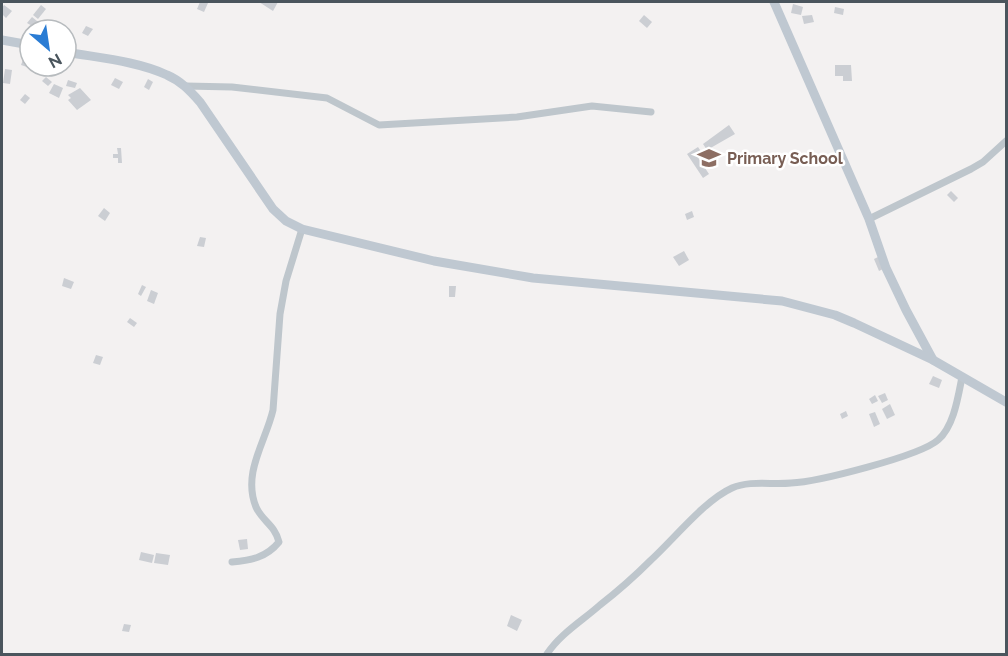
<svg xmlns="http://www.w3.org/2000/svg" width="1008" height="656" font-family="Raleway,sans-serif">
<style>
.building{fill:#cbced3}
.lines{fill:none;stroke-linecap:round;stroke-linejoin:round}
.minor{stroke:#bec6cc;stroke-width:7}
.secondary{stroke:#bfc8d1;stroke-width:9}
.labels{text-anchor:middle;stroke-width:5;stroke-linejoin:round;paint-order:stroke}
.education-label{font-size:16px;font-weight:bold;fill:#785e54;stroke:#fff;text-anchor:start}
</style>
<rect width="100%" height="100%" fill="#f3f1f1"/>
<!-- building -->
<g class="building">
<path d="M200,2l8,1 -4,9 -7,-3z"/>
<path d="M259,2h19l-5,9z"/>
<path d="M793,4l10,3 -2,8 -10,-2z"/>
<path d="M4,5l8,6 -6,7 -4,-4v-6z"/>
<path d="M41,5l5,4 -8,10 -5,-4z"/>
<path d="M835,7l9,2 -1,6 -9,-2z"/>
<path d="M644,15l8,7 -5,6 -8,-7z"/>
<path d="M812,15l2,7 -10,2 -2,-8z"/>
<path d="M32,17l10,8 -3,5 -12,-7z"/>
<path d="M86,26l7,3 -5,7 -6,-3z"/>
<path d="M24,57l6,1 -3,9 -6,-2z"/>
<path d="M835,65h16l1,16h-9v-5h-8z"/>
<path d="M5,69l7,1 -2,14 -7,-1z"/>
<path d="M46,77l6,5 -4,4 -6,-5z"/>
<path d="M115,78l8,4 -4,7 -8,-4z"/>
<path d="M148,79l5,3 -4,8 -5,-3z"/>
<path d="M68,80l9,3 -2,5 -9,-2z"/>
<path d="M54,84l9,4 -4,10 -10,-5z"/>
<path d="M80,88l11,12 -14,10 -9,-10 3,-2 -3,-3z"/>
<path d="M25,94l5,4 -5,6 -5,-4z"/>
<path d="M729,125l6,9 -28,16 -4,-6z"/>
<path d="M698,147l4,6 -5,3 12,18 -6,4 -16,-24z"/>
<path d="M117,148h4l1,15h-4v-5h-5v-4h5z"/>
<path d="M951,191l7,7 -4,4 -7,-7z"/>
<path d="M104,208l6,5 -5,8 -7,-5z"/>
<path d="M692,211l2,6 -7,3 -2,-6z"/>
<path d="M200,237l6,1 -2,9 -7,-1z"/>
<path d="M684,251l5,9 -10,6 -6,-9z"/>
<path d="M878,257l5,12 -4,2 -5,-12z"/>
<path d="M64,278l10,4 -3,7 -9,-3z"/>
<path d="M142,285l4,2 -5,9 -3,-2z"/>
<path d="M449,286h7l-1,11h-6z"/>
<path d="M151,290l7,3 -4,11 -7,-3z"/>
<path d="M130,318l7,5 -3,4 -7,-5z"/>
<path d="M96,355l7,2 -3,8 -7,-2z"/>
<path d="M933,376l9,4 -3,8 -10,-4z"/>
<path d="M885,393l3,7 -6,3 -4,-7z"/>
<path d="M875,395l3,6 -6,3 -3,-5z"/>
<path d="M890,404l5,11 -8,4 -5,-10z"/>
<path d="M846,411l2,5 -6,3 -2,-5z"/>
<path d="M875,412l5,12 -6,3 -5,-13z"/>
<path d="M247,539l1,10 -8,1 -2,-10z"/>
<path d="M141,552l13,3 -2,8 -13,-3z"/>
<path d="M156,553l14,2 -2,10 -14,-2z"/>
<path d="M511,615l11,5 -5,11 -10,-5z"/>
<path d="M124,624l7,1 -2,7 -7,-1z"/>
</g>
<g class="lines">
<!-- minor -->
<g class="minor">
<path d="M186,86l46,1 95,11 52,27 138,-8 75,-11 59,6"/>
<path d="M869,219l102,-50 12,-7 23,-21"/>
<path d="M232,562c19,-2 34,-4 47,-20 -4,-17 -17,-21 -23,-35 -14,-34 10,-66 17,-97l7,-96 6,-33 16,-52"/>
<path d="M547,654c13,-20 35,-33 53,-49 18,-14 35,-29 51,-45 23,-21 54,-60 81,-72 18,-8 40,-3 59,-5 26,-1 129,-27 147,-43 16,-14 20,-43 24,-63"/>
</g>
<!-- secondary -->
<g class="secondary">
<path d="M774,2l95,217 17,49 20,42 27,50"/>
<path d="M2,40l28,5"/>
<path d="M66,52c33,6 71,9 101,23 14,6 23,16 33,27l73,107 13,12 16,8 132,32 99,17 249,23 53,14 19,8 79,37 73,42"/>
</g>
</g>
<!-- icons -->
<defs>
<g id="school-bare" transform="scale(1.8)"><path d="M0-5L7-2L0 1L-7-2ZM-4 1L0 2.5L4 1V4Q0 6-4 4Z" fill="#8d6e63" stroke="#fff" stroke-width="2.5" paint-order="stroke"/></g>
</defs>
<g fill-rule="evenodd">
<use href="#school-bare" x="709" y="158"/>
</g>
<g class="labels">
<!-- education labels -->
<g class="education-label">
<text x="727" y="164">Primary School</text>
</g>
</g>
<!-- border -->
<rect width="1008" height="656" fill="none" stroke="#4a555d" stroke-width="6"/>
<!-- north arrow -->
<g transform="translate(48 48) rotate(151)"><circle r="28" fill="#ffffff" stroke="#b7bbbe" stroke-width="1.5"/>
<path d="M0-4.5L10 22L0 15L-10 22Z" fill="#2a7cd4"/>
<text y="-9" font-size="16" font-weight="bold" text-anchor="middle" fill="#4a555d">N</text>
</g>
</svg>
